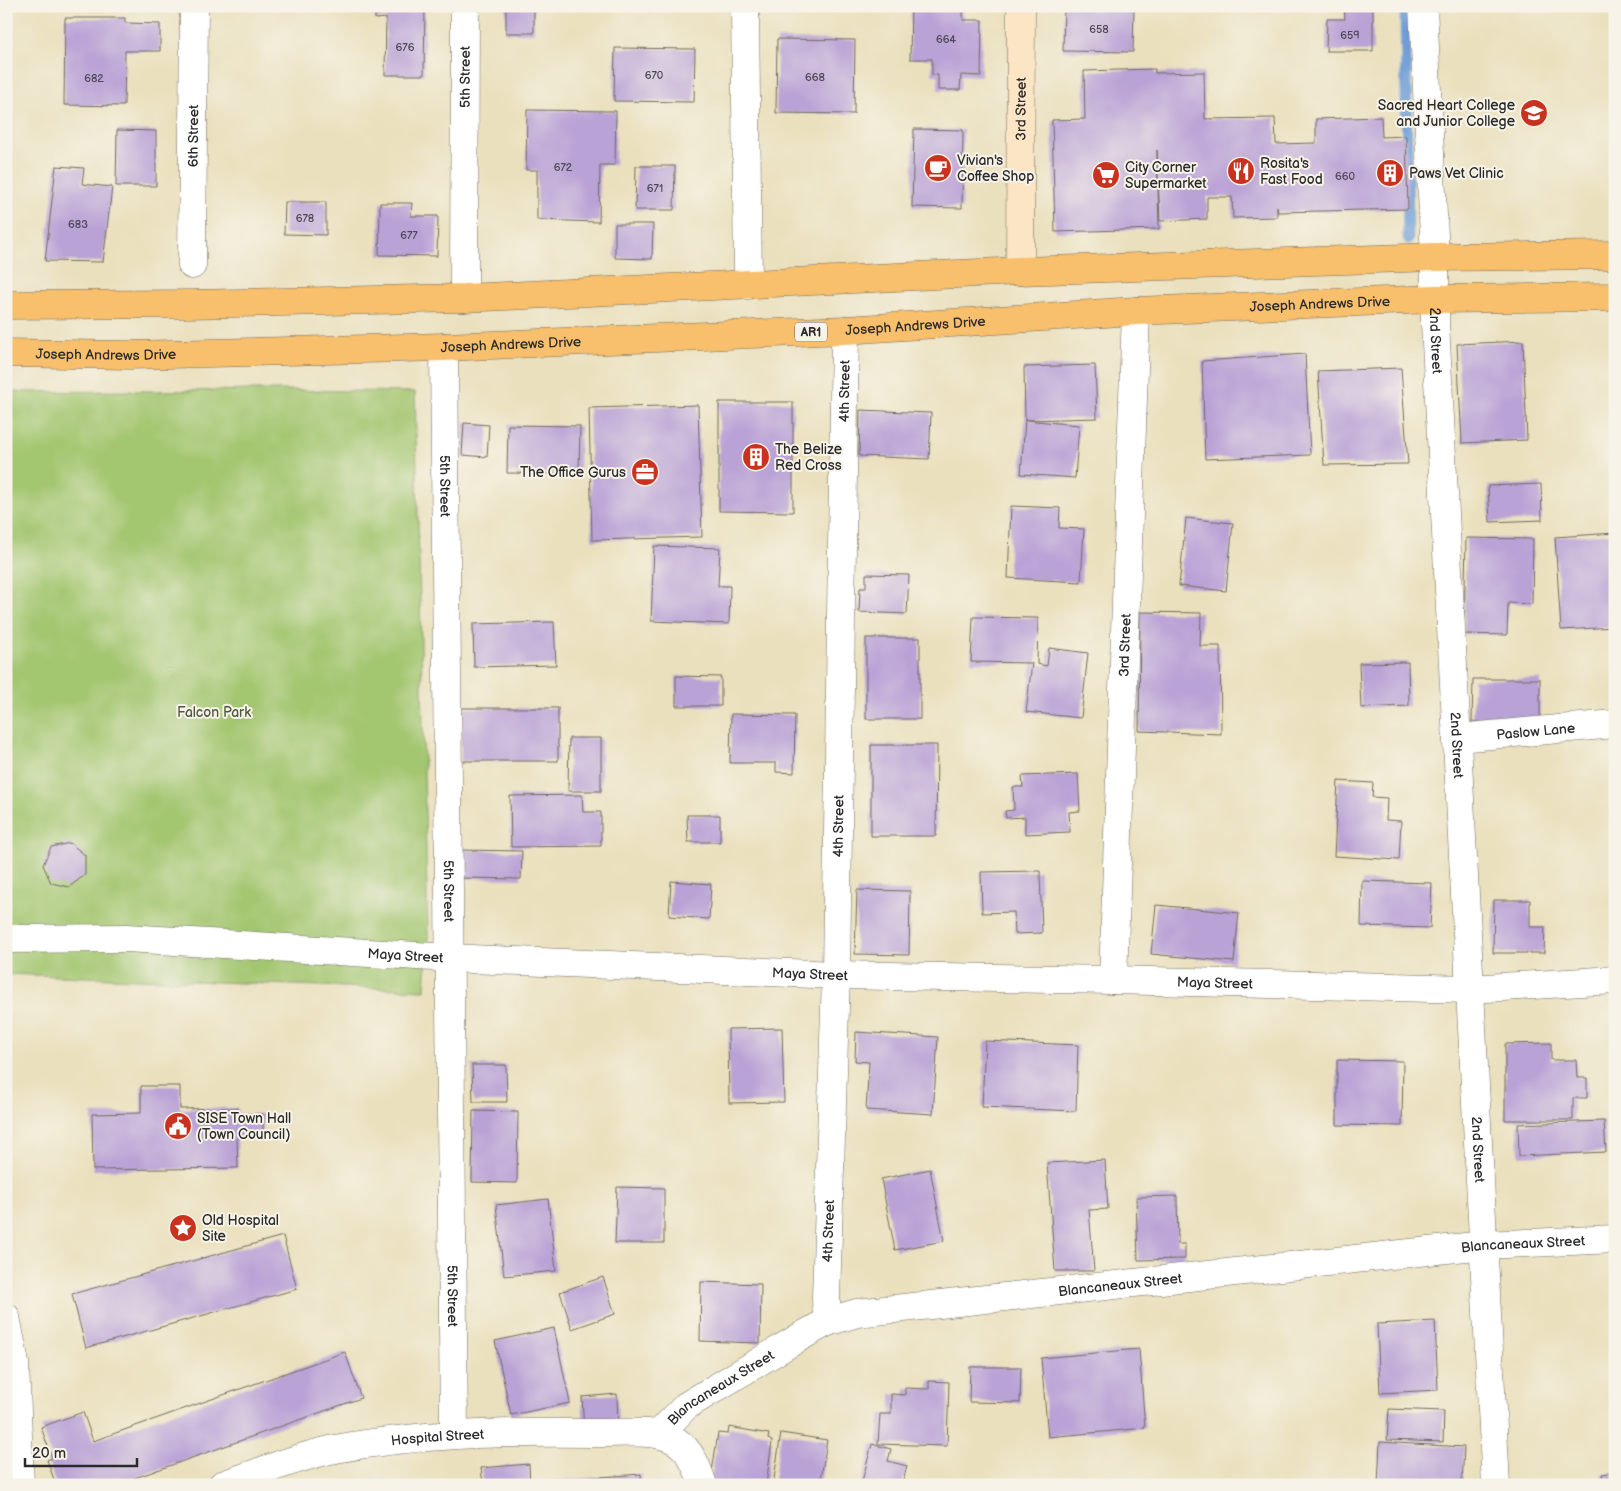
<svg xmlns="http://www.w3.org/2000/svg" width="1621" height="1491" font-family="'Balsamiq Sans',sans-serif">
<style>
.green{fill:#a3c670;stroke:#67784e}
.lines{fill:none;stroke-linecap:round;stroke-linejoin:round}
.stream{stroke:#6d9cd6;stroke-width:11}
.building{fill:#b9a2d6}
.street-casing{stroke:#6e6a5e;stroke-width:29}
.secondary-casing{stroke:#6e6a5e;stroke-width:29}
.highway-casing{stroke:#6e6a5e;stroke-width:29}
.street{stroke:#fff;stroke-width:28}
.secondary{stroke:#fce5c4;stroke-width:28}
.highway{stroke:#f8bf6c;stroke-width:28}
.labels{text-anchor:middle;stroke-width:4;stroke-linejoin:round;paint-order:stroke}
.number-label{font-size:11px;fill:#4e4956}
.shield{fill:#f7f3e8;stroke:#686764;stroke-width:1}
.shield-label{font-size:12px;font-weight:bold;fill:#2b2b2b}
.street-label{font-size:14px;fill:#2b2b2b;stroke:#f7f3e8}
.poi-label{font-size:14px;fill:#2b2b2b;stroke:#f7f3e8;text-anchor:start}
.park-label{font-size:14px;fill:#4f5a40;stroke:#f7f3e8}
</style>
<rect width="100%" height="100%" fill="#f7f3e8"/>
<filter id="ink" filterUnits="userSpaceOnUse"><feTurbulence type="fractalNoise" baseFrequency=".02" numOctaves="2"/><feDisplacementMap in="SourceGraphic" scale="10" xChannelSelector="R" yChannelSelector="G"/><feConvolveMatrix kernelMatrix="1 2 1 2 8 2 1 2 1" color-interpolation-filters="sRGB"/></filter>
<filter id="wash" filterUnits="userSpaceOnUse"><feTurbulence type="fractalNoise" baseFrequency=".0096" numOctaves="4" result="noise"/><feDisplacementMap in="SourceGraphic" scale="20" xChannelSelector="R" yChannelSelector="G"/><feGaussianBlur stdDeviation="1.12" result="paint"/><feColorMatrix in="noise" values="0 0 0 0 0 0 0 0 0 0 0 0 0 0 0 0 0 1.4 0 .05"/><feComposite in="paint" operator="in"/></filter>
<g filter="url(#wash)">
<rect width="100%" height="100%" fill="#eae0bd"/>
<!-- green -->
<path class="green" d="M278,390l137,2 13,545 -3,53 -419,-16v-582z"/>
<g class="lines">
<!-- stream -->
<path class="stream" d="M1405,6l3,233"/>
</g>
<g id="blocks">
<!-- building -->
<g class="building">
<path d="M375,6h50l-1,69h-39l1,-57 -11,1z"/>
<rect x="506" y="6" width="28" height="27"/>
<path d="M911,6h52v14h19l-1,56 -20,-1 -1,15h-22v-15h-6v-16h-22z"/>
<path d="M1064,6h70l-1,46 -70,-1z"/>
<path d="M1344,6h29v45h-47l1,-32h18z"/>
<path d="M65,18h60v5l35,1v27h-35l-1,55 -60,-1z"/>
<path d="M777,39l78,1 -1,74 -78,-1z"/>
<path d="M615,48l80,1 -1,53 -80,-1z"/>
<path d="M1155,69v4l49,-1 1,47 70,-1 1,26 40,-1v-24l65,-2 1,20 24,-1 2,73 -130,3 -1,-6v11l-44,1 -1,-21h-25v22l-47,2 -3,-71 2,79 -104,3 -3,-112 33,-1 -1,-48z"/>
<path d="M527,110l89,1 -1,54h-15l-1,57 -62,-2v-50h-11z"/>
<path d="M914,129l49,1 -1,78 -50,-1z"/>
<path d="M117,130l39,1v55h-40z"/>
<path d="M56,166l28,2 -2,16 30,3 -9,75 -58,-1z"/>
<path d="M636,166h39l-1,44h-39z"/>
<path d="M285,202h41v33l-42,-1z"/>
<path d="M380,203h32l-1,13h27l-1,40 -58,-1z"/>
<path d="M615,224h38l-1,35 -37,-1z"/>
<path d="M1523,341l4,99 -65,3 -5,-99z"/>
<path d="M1305,354l5,101 -105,4 -3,-98z"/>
<path d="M1095,365l2,53 -72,2 -1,-53z"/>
<path d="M1401,368l7,96 -84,1 -6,-94z"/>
<path d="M719,402h74v110l-74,-1z"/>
<path d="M698,405l4,132 -110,3 -3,-132z"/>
<path d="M860,410l71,3 -2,46 -70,-3z"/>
<path d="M1025,420l54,5 -4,53 -54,-4z"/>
<path d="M464,423l25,2 -2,32 -25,-2z"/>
<path d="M508,425l72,1 -1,48 -72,-1z"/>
<path d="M1541,484l1,36 -52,2 -2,-36z"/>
<path d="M1011,506l49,2 -1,20 25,1 -3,53 -73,-4z"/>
<path d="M1186,518l47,5 -7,68 -47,-5z"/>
<path d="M1615,533v94l-54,3 -6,-93z"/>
<path d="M1466,538l67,1 -1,65 -24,-1 -1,32 -43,-1z"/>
<path d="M654,546l66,2 -2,38h12l-1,38 -78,-3z"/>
<path d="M866,574l43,1 -2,39 -48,-2 1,-24h6z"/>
<path d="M1140,612l61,1 -1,33h20l1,88 -82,-3z"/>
<path d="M973,617l65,1 -1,46 10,2 2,-18 39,5 -7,65 -55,-6 6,-49 -61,-1z"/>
<path d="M554,622l2,43 -82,2 -1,-43z"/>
<rect x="866" y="638" width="54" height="81"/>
<path d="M1408,662l1,44 -48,2 -2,-45z"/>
<path d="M676,676l45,1v29h-45z"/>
<path d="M1473,679h67v43h-68z"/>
<rect x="461" y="708" width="97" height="53"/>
<path d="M731,714l64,1 -1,58 -18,-1v-9h-46z"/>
<path d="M569,738h32v53h-33z"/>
<path d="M871,745h66l-1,91h-65z"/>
<path d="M1078,774l2,37 -11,1 1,20 -45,2v-17l-19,1 -1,-7 9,-1 -1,-23h10l-1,-11z"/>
<path d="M1338,781l35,2 -1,14 15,1 -1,22 15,1 -2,39 -65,-4z"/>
<path d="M582,795l1,17h18v34l-90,1 -1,-51z"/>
<path d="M687,815h33v27h-32z"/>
<path d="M70,843l15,12v20l-16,12 -18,-4 -8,-18 8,-18z"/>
<path d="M459,850l63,1 -1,28 -63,-1z"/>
<path d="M1040,871l2,62 -27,1 -1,-22 -32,1 -1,-41z"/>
<path d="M671,881l40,3 -2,35 -40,-3z"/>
<path d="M1362,881l70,2 -2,45 -69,-2z"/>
<path d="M857,890l53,1 -1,64 -54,-1z"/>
<path d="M1494,900h36v27h15l-1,26h-51z"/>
<path d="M1156,905l83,8 -5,49 -83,-8z"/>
<path d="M782,1028l2,74 -55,1 -1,-74z"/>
<path d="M856,1032l82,5 -5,77 -67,-4 3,-48 -14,-1z"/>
<path d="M985,1041l93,4 -2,66 -94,-4z"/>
<path d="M1551,1043v17h25l1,18h10v20h-14v22h-68v-76z"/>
<path d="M1337,1060l66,1 -1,65 -65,-1z"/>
<path d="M472,1065h34l1,37h-34z"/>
<path d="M141,1086h39v23l58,-1v6h25v23l-26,1 1,30 -145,2 -1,-56 49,-1z"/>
<path d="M473,1111l45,1 -1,71 -45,-1z"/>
<path d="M1604,1121l2,31 -87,4 -1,-32z"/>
<path d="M1105,1160l3,49 -19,1 5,61h-39l-8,-108z"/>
<path d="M930,1169l14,72 -49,9 -14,-71z"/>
<path d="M617,1187l47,1v55h-49z"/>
<path d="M1177,1196l1,48h7v15l-47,1 -2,-63z"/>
<path d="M548,1199l8,72 -52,5 -8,-71z"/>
<path d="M283,1236l14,53 -211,59 -14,-54z"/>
<path d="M603,1277l12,37 -43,15 -12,-37z"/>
<path d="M701,1282l60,2 -1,59 -60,-2z"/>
<path d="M1435,1321l3,69 -58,3 -3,-69z"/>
<path d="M554,1328l16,75 -59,12 -16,-74z"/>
<path d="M1139,1349l6,79 -97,9 -7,-79z"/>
<path d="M345,1352l16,46 -246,87h-59l-9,-25 5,-2 -11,-31 42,-15 10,29z"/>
<path d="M970,1367h51l-1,36 -51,-1z"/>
<path d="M929,1381l20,1 -2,64 -69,-2 2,-30h11v-20l14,1v-7l24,1z"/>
<path d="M617,1394l1,34 -34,2 -2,-33z"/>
<path d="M1389,1409l55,2 -1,31 -56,-2z"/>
<path d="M729,1427l40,7 -1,5 4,2 -6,44h-56l8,-52 10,1z"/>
<path d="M781,1433l46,7 -7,45h-47z"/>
<path d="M1380,1442l84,5 -2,38h-84z"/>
<path d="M872,1444l19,5 -3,12 19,5 -5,19h-41z"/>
<path d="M529,1464l1,21h-47l-2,-17z"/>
<path d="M1615,1472v13h-11l-2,-11z"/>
<path d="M641,1474v11h-108v-3z"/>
</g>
</g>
</g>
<g filter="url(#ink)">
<use href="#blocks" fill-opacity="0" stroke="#6e6a5e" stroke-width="1"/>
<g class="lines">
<!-- street casing -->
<g class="street-casing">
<g id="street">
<path d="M745,6l3,279"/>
<path id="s1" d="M1423,6l12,251v66l61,1162"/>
<path id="s2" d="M192,265l2,-259"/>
<path id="s3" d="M464,298l1,-292"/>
<path id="s4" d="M444,347l10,1087"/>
<path id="s5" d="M1457,738l158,-14"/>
<path id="s6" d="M6,939l121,-1 322,20 387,17 277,5 357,9 145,-9"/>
<path id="s7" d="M1113,980l23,-669"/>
<path d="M6,1317l9,46 5,122"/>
<path id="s8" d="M827,1322l-1,-24 10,-323 9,-645"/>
<path id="s9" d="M659,1434l27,-28 114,-69 27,-15 30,-9 627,-68 131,-6"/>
<path id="s10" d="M222,1485c36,-12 72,-27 108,-35 88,-17 175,-18 264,-17 23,1 62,-5 82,8 15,9 22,28 27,44"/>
</g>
</g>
<!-- secondary casing -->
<g class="secondary-casing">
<g id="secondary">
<path id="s11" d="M1020,271l1,-265"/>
</g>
</g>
<!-- highway casing -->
<g class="highway-casing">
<g id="highway">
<path d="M6,305l183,-1 275,-6 556,-27 415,-14 180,-2"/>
<path id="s12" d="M6,353l124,2 314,-8 401,-17 291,-19 299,-12 180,-2"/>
</g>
</g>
<!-- street -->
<use href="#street" class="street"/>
<!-- secondary -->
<use href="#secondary" class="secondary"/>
<!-- highway -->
<use href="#highway" class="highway"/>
</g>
</g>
<!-- icons -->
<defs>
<g id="university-disc" transform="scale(1.4375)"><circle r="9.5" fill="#c8321e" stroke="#f7f3e8"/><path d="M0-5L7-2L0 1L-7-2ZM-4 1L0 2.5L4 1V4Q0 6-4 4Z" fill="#fff"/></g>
<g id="cafe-disc" transform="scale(1.4375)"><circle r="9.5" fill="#c8321e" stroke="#f7f3e8"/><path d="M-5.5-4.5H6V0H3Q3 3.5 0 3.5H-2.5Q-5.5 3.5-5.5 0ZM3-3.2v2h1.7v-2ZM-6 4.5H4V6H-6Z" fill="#fff"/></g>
<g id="restaurant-disc" transform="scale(1.4375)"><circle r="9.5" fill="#c8321e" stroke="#f7f3e8"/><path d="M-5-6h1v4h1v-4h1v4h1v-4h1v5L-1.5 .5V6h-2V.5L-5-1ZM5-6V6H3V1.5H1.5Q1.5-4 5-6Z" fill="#fff"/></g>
<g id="building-disc" transform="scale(1.4375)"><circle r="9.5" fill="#c8321e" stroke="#f7f3e8"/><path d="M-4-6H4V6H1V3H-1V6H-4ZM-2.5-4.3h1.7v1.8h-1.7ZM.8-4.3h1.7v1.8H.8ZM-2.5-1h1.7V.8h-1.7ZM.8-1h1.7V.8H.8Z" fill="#fff"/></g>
<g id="supermarket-disc" transform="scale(1.4375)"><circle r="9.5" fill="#c8321e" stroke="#f7f3e8"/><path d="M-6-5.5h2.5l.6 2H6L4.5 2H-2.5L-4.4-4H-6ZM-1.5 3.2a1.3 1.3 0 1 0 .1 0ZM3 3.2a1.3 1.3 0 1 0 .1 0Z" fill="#fff"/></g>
<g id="office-disc" transform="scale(1.4375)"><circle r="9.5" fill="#c8321e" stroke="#f7f3e8"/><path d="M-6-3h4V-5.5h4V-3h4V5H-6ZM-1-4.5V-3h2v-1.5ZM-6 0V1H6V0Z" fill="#fff"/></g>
<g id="civic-disc" transform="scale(1.4375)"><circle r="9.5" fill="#c8321e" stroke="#f7f3e8"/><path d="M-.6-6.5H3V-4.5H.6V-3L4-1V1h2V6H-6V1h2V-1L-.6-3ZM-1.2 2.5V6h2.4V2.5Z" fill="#fff"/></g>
<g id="sight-disc" transform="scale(1.4375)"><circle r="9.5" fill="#c8321e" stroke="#f7f3e8"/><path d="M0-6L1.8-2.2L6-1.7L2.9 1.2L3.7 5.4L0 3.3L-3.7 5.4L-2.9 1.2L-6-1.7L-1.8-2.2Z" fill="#fff"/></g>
</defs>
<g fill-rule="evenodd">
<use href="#university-disc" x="1534" y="113"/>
<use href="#cafe-disc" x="938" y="168"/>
<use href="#restaurant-disc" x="1241" y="171"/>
<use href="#building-disc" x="1390" y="173"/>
<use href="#supermarket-disc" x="1106" y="175"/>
<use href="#building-disc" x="756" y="457"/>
<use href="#office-disc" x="645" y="472"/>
<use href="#civic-disc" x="178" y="1126"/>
<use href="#sight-disc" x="183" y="1228"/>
</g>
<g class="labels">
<!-- number labels -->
<g class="number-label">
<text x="1099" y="33">658</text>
<text x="1350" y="39">659</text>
<text x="946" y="43">664</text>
<text x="405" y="51">676</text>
<text x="654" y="79">670</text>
<text x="815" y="81">668</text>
<text x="94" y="82">682</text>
<text x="563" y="171">672</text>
<text x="1345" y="180">660</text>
<text x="655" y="192">671</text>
<text x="305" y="222">678</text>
<text x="78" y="228">683</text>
<text x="409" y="239">677</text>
</g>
<!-- shield labels -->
<rect class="shield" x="795" y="322.5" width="32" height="19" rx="4"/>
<g class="shield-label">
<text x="811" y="336">AR1</text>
</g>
<!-- street labels -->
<g class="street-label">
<text dy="5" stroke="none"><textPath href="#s3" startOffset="221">5th Street</textPath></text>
<text dy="5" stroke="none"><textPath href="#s11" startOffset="162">3rd Street</textPath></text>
<text dy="5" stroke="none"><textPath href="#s2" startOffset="129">6th Street</textPath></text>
<text dy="5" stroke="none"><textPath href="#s12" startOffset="1315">Joseph Andrews Drive</textPath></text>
<text dy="5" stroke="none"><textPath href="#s12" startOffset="910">Joseph Andrews Drive</textPath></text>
<text dy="5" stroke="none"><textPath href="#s1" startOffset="335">2nd Street</textPath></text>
<text dy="5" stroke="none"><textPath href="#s12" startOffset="505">Joseph Andrews Drive</textPath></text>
<text dy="5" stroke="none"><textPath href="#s12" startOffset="100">Joseph Andrews Drive</textPath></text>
<text dy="5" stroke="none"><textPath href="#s8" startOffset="931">4th Street</textPath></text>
<text dy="5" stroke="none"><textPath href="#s4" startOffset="139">5th Street</textPath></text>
<text dy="5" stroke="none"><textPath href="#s7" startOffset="335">3rd Street</textPath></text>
<text dy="5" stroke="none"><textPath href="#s5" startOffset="79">Paslow Lane</textPath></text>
<text dy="5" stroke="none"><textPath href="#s1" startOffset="740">2nd Street</textPath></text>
<text dy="5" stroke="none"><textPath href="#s8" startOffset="496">4th Street</textPath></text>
<text dy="5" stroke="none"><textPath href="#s4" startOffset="544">5th Street</textPath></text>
<text dy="5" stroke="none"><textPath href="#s6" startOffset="400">Maya Street</textPath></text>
<text dy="5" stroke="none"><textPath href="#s6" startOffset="805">Maya Street</textPath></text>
<text dy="5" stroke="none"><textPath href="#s6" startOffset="1210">Maya Street</textPath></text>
<text dy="5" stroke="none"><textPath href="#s1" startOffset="1145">2nd Street</textPath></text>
<text dy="5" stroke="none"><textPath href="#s8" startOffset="91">4th Street</textPath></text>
<text dy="5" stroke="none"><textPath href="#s9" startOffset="904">Blancaneaux Street</textPath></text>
<text dy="5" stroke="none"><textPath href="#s9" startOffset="499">Blancaneaux Street</textPath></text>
<text dy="5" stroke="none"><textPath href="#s4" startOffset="949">5th Street</textPath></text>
<text dy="5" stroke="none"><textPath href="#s9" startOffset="78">Blancaneaux Street</textPath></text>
<text dy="5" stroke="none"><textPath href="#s10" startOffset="222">Hospital Street</textPath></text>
</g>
<!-- poi labels -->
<g class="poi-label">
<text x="1515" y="110" text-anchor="end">Sacred Heart College<tspan x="1515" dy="16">and Junior College</tspan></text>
<text x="957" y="165">Vivian's<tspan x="957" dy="16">Coffee Shop</tspan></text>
<text x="1260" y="168">Rosita's<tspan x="1260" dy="16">Fast Food</tspan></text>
<text x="1125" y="172">City Corner<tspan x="1125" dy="16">Supermarket</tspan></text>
<text x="1409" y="178">Paws Vet Clinic</text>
<text x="775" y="454">The Belize<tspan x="775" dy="16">Red Cross</tspan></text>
<text x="626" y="477" text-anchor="end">The Office Gurus</text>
<text x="197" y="1123">SISE Town Hall<tspan x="197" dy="16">(Town Council)</tspan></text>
<text x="202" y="1225">Old Hospital<tspan x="202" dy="16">Site</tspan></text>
</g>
<!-- park labels -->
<g class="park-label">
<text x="214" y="717">Falcon Park</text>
</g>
</g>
<!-- margin -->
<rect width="1621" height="1491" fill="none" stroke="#f7f3e8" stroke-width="25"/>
<!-- scale -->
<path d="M25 1458v8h112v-8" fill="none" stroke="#2b2b2b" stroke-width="2.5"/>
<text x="32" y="1458" font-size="15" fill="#2b2b2b" stroke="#f7f3e8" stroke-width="4" paint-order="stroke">20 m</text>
</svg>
